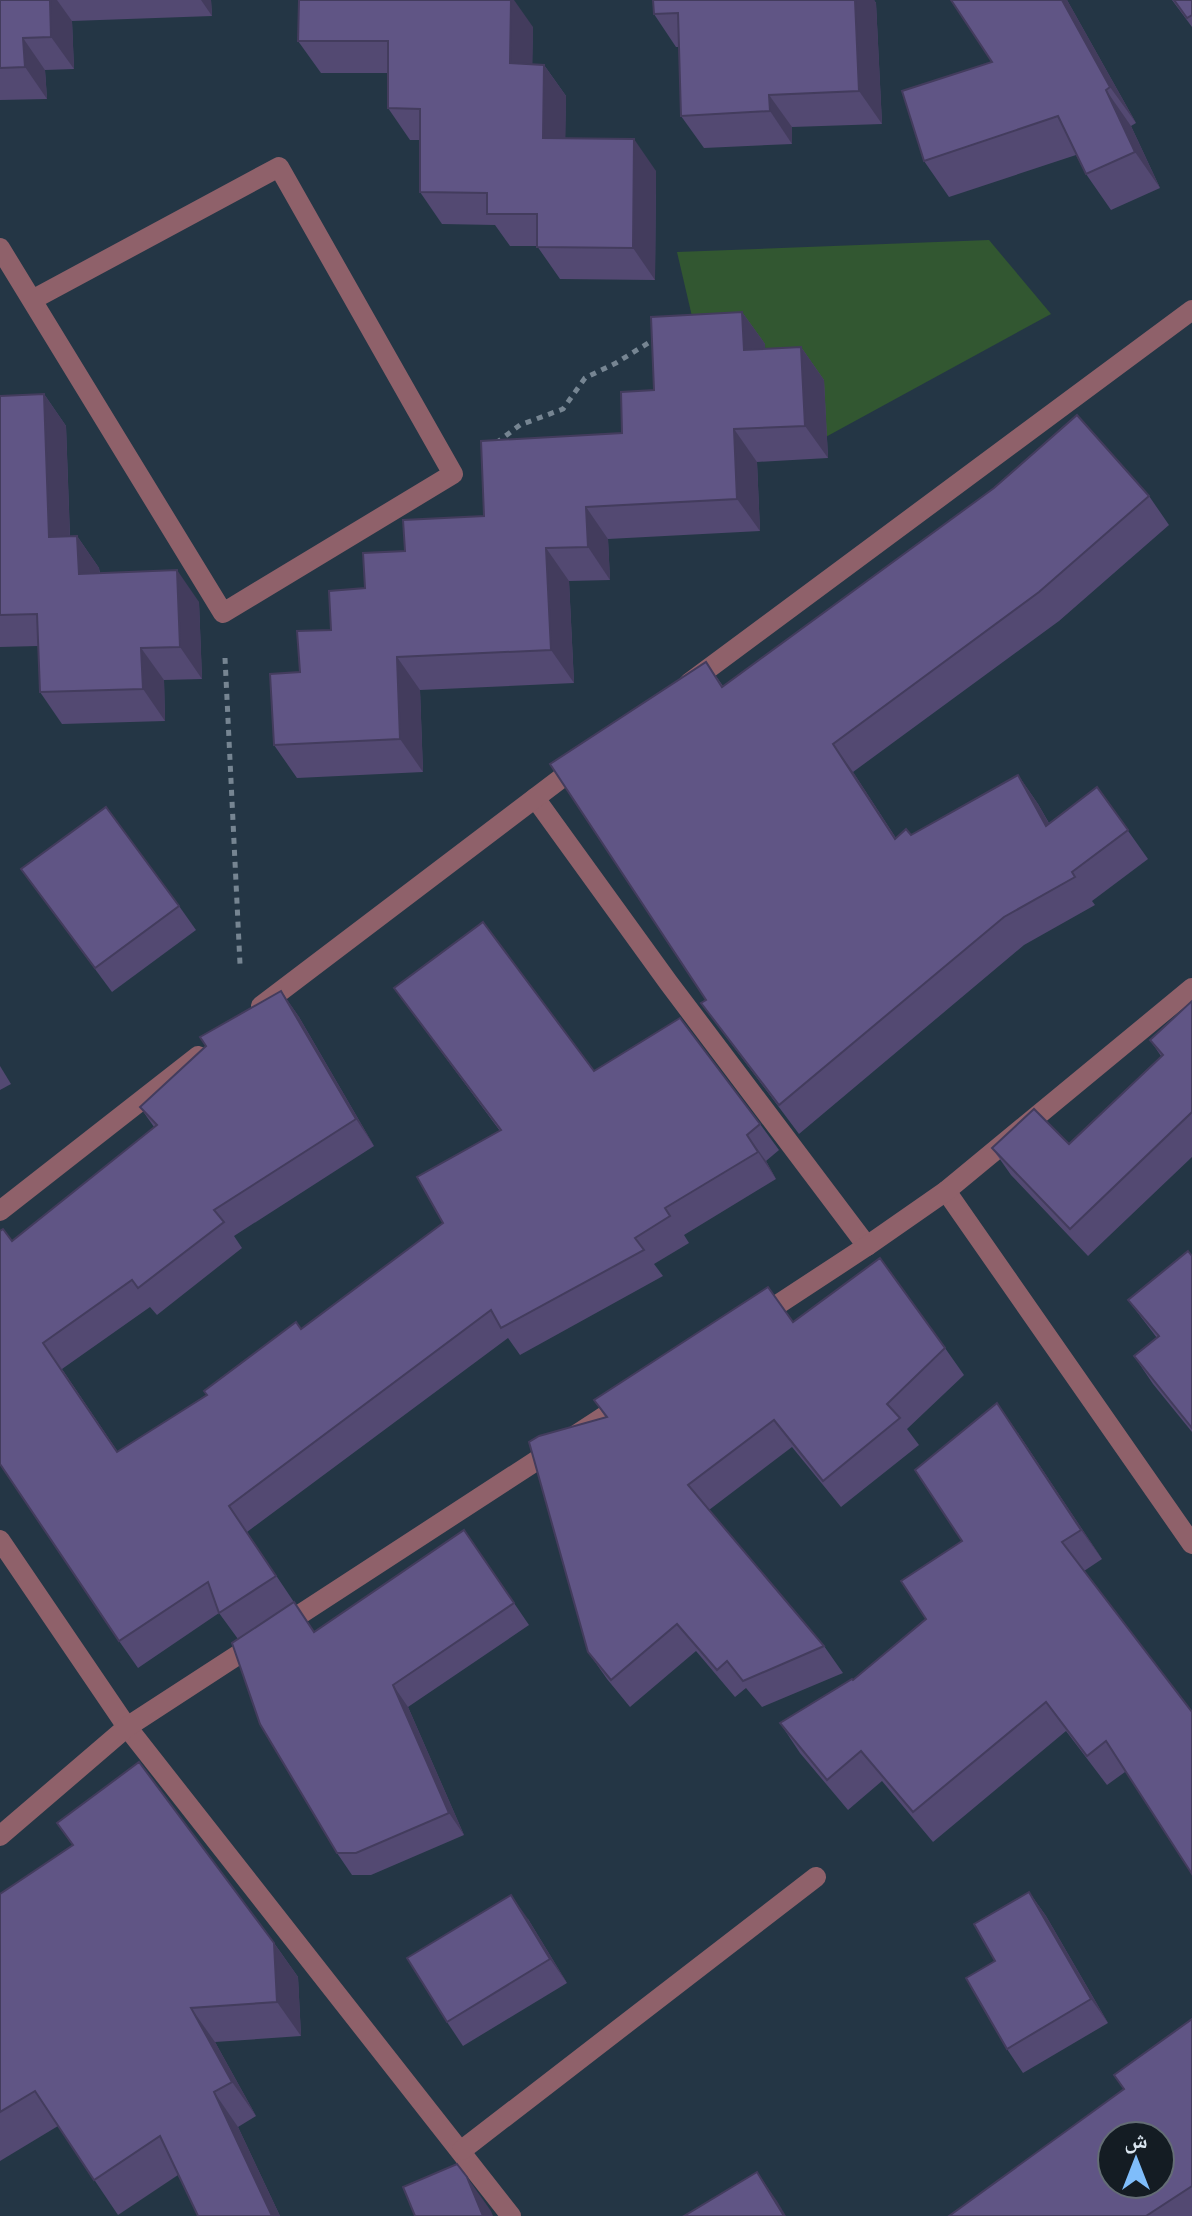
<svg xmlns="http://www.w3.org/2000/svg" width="1192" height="2216" font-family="'Titillium Web','Noto Naskh Arabic',sans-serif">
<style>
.pitch{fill:#325731}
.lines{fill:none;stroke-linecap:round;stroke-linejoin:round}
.path{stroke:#768592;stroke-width:5;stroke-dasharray:6 6;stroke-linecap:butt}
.minor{stroke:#8f616a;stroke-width:20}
.wall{fill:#534972}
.shaded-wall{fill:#433c5d}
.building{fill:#605585;stroke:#433c5d;stroke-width:2;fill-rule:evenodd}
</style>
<rect width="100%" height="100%" fill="#243645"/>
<!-- pitch -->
<path class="pitch" d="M989,240l62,74 -251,137 -99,-96 -24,-103z"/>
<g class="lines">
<!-- path -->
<g class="path">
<path d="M496,443l24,-18 43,-16 22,-31 31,-15 42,-26"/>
<path d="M225,658l15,306"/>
</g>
<!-- minor -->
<g class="minor">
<path d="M0,248l223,365 230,-139 -174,-307 -247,133"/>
<path d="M689,683l503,-373"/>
<path d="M535,798l133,184 199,264"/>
<path d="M261,1006l319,-242"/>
<path d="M946,1191l246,353"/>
<path d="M0,1211l198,-155"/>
<path d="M759,1317l108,-71 79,-55 246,-203"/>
<path d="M0,1540l127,187 384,489"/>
<path d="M0,1836l127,-109 501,-326"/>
<path d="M462,2150l354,-273"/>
</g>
</g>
<!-- wall -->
<g class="wall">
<path d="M0,0h211l1,16 -140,5 2,48 -29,1 2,29 -47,1z"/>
<path d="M653,0h221l2,3 6,121 -90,3v17l-88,4 -23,-32 -2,-69h-3l-22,-33z"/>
<path d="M1067,0l69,123 -5,3 29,62 -49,22 -25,-36 -10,-19 -127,42 -25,-36 68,-99z"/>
<path d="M1172,0h20v27z"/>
<path d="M533,27l-1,37 12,1 22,31 -1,42 91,33 -1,109 -95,-1 -23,-33h-27l-15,-21 -53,-1 -22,-32v-52h-10l-22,-32v-35h-67l-23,-32z"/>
<path d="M742,312l23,32v5l36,-2 23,33 4,78 -71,4 3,69 -152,8 2,41 -41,1 5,102 -154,7 3,82 -126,6 -23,-33 26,-73 31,-42 34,-42 40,-37 79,-35 138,-83 32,-43z"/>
<path d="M44,394l22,32 4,110h7l22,32 1,5 99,29 3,77 -38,1 1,41 -103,3 -22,-32 -2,-46 -38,1v-251z"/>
<path d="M1149,496l20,29 -110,96 -206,151 43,66 15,-3 107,-60 20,29 11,19 48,-36 51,72 -56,42 3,4 -71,40 -225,189 -98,-131 5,-3v-338l17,24z"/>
<path d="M21,869l158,37 17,24 -84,62z"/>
<path d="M394,988l200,83 166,53 19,26 -13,11 10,18 -92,56 5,8 -35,21 9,12 -143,79 -12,-17 -261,194 67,100 150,-102 65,95 -121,82 56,128 -93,40h-19l-15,-22 -99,-214 -19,-26 -81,55 -19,-27 -107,-400 142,-114 -14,-20 141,-116 18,26 75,129 -140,90 8,12 -85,67 -7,-8 -88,62 56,83 88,-57 95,-66 142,-106 57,-92z"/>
<path d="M1192,1001v156l-104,99 -77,-81 -19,-27 77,-4 92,-88 -11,-16z"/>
<path d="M0,1066l11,18 -11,6z"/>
<path d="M1192,1256v176l-39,-48 -19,-28 23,-18 -29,-38z"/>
<path d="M793,1322l152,26 19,27 -57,54 12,16 -78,62 -49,-60 -83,63 115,136 19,27 -81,34 -16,-19 -11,9 -39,-46 -66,56 -23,-28 -19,-27 18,-234 -12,-18z"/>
<path d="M1018,1433l84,126 -18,12 41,201 -18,13 -41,-54 -133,111 -51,-61 -34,29 -48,-57 -20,-30 73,-43 73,-61 36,-78z"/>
<path d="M57,1823l217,120 24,34 3,59 -86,6 41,74 -18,11 42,89h-82l-20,-41 -60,40 -60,-89 -58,35v-267l73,-48z"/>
<path d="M1029,1892l17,24 62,107 -85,50 -16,-24 -12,-88z"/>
<path d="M528,1919l39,64 -104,63 -16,-24z"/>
<path d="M1192,2019v197h-243l175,-127z"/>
</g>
<!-- shaded-wall -->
<g class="shaded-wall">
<path d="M50,0h7l15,21 2,48 -23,-32z"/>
<path d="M201,0h10l1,16z"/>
<path d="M511,0h3l19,27 -1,68 -22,-32z"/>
<path d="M855,0h19l2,3 6,121 -23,-33z"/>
<path d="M1062,0h5l69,123 -26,-36z"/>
<path d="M23,38l22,32 2,29 -22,-32z"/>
<path d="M544,65l22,31 -1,73 -22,-31z"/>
<path d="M1106,90l25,36 29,62 -25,-36z"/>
<path d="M769,95l23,32v17l-22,-33z"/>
<path d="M634,139l22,32 -1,109 -22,-32z"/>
<path d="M742,312l23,32 2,39 -23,-33z"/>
<path d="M801,347l23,33 4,78 -23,-32z"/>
<path d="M44,394l22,32 5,143 -22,-32z"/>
<path d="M734,429l23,33 3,69 -23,-32z"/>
<path d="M586,507l22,32 2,41 -22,-33z"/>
<path d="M77,536l22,32 2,38 -22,-32z"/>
<path d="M546,548l23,33 5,102 -23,-33z"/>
<path d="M177,570l22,32 3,77 -22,-32z"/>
<path d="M141,648l23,32 1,41 -22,-32z"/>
<path d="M397,657l23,33 3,82 -23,-33z"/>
<path d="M833,744l20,28 62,96 -20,-29z"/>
<path d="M1018,775l20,29 28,50 -20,-28z"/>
<path d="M281,991l18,26 75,129 -18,-27z"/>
<path d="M747,1135l19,26 10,18 -18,-27z"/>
<path d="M997,1403l21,30 84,126 -21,-29z"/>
<path d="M393,1685l15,22 56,128 -15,-22z"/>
<path d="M1029,1892l17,24 62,107 -17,-24z"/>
<path d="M511,1895l17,24 39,64 -17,-24z"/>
<path d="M274,1943l24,34 3,59 -24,-34z"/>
<path d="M191,2008l24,34 41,74 -24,-34z"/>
<path d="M214,2092l24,35 42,89h-8z"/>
<path d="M757,2172l20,29 9,15h-2z"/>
<path d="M467,2177l24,34 2,5h-10z"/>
</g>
<!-- building -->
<g class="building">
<path d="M0,0h50l1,37 -28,1 2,29 -25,1z"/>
<path d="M299,0h212l-1,63 34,2 -1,73 91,1 -1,109 -96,-1v-33h-50v-21l-67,-1v-83l-32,-1v-67h-90z"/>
<path d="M653,0h202l4,91 -90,4 1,16 -89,5 -3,-103 -24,1z"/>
<path d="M951,0h111l48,87 -4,3 29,62 -49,22 -28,-58 -134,45 -22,-70 90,-29z"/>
<path d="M1174,0h18v15l-5,3z"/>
<path d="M742,312l2,38 57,-3 4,79 -71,3 3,70 -151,8 2,40 -42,1 5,102 -154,7 3,82 -126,6 -4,-71 30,-2 -3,-41 34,-1 -2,-39 36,-3 -2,-35 42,-2 -2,-31 81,-4 -3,-75 141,-8 -1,-41 33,-2 -3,-73z"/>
<path d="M44,394l5,143 28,-1 2,38 98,-4 3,77 -39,1 2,41 -103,3 -3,-78 -37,1v-219z"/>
<path d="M1077,415l72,81 -110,96 -206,152 62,95 11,-10 5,6 107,-60 28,51 51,-39 31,43 -56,42 3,5 -71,40 -225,188 -78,-102 5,-3 -156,-236 156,-102 16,25 272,-199z"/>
<path d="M106,807l73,99 -84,62 -74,-99z"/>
<path d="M483,922l111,149 86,-53 80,106 -13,11 11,17 -93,56 5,8 -35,22 9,12 -143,78 -10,-18 -262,196 47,70 -57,37 -11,-31 -89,59 -119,-177v-233l3,-2 9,12 145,-116 -17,-18 66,-61 -6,-9 81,-46 75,128 -142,91 10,12 -86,66 -6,-8 -89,63 74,109 90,-57 -3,-4 92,-69 5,7 142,-106 -26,-46 84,-47 -107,-142z"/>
<path d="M1192,1001v111l-122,117 -78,-81 42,-39 35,35 94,-89 -13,-15z"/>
<path d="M1188,1251l4,5v172l-58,-72 25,-20 -31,-36z"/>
<path d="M880,1258l65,90 -58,56 13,14 -77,63 -49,-61 -86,65 136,161 -81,35 -16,-20 -10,9 -40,-46 -66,56 -23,-28 -59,-210 10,-6 68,-19 -13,-17 174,-113 25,35z"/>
<path d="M997,1403l84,127 -19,12 130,170v162l-86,-133 -19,15 -41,-54 -133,110 -52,-61 -34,29 -47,-57 72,-44 1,1 73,-61 -25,-38 61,-40 -47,-71z"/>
<path d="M464,1530l50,73 -121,82 56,128 -93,40h-19l-77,-129 -28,-81 62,-41 20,30z"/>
<path d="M139,1762l135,181 3,59 -86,6 41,74 -18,10 58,124h-74l-38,-80 -66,44 -59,-89 -35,21v-218l73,-49 -16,-22z"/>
<path d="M1029,1892l62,107 -84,50 -41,-71 29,-17 -21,-37z"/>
<path d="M511,1895l39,64 -103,63 -40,-64z"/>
<path d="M1192,2019v167l-46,30h-197l175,-127 -10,-14zM1112,2136h48v48h-48z"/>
<path d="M457,2164l10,13 16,39h-68l-12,-29z"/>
<path d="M757,2172l27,44h-100z"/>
</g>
<!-- north arrow -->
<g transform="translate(1136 2160)"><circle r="38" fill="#141c23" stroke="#646d75" stroke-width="2"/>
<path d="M0-6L14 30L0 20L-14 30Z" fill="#7fbdfa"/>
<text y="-12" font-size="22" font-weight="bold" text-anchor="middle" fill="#dbe6f0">ش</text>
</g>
</svg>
